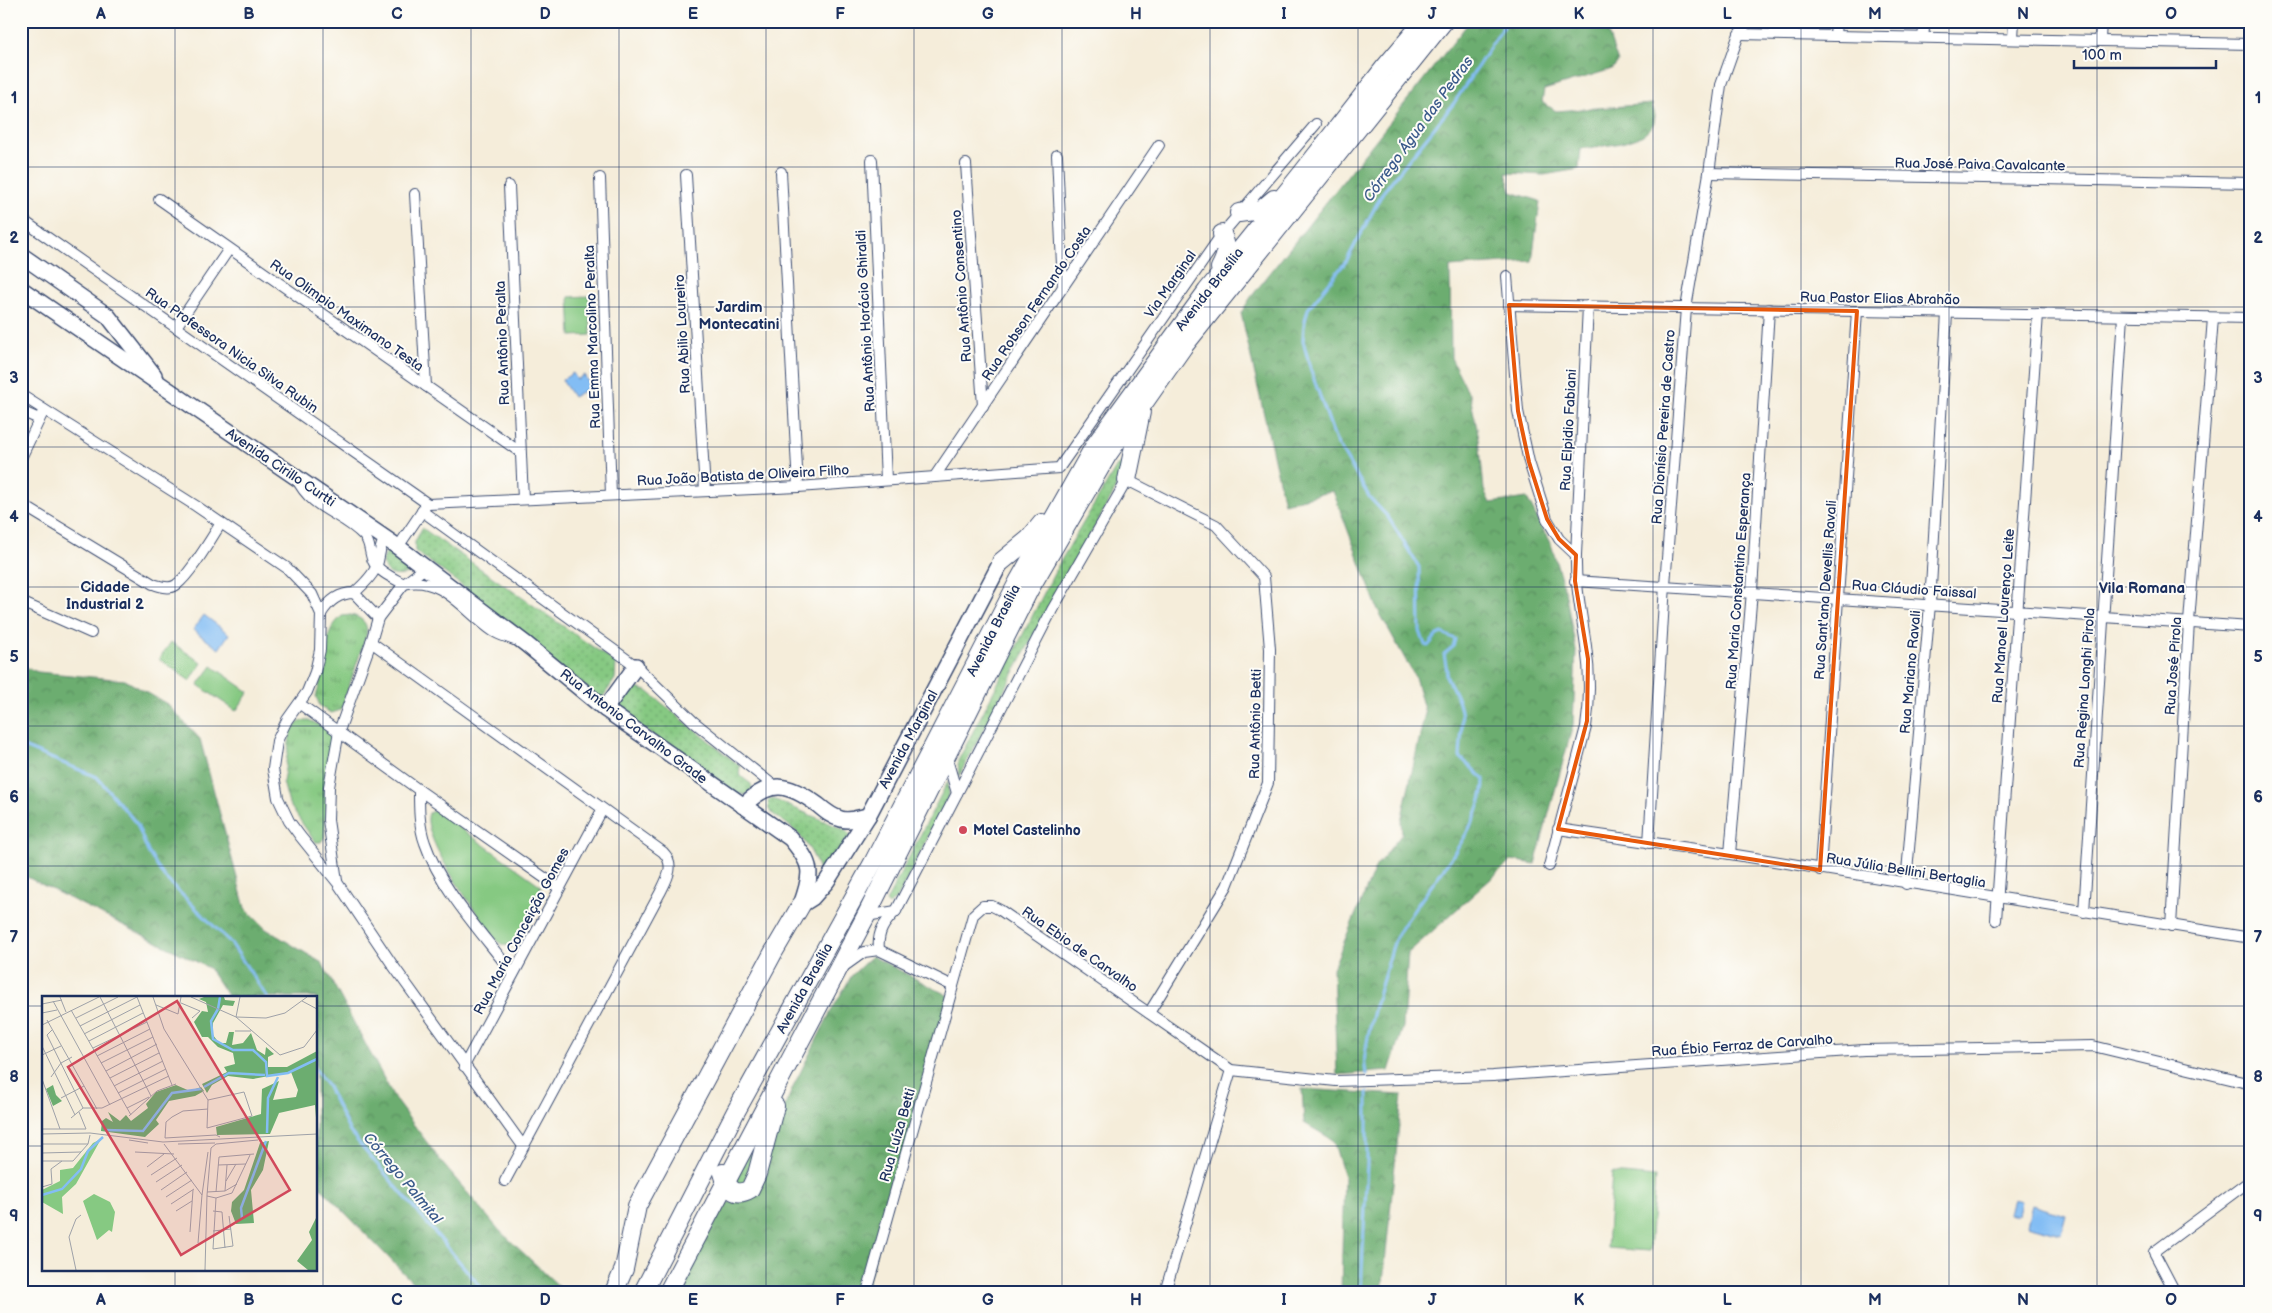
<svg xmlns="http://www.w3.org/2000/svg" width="2272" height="1313" font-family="'Balsamiq Sans',sans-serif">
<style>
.grass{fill:url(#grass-dots);stroke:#507c70}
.forest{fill:url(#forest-crowns);stroke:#446e67}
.park{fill:url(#park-tufts);stroke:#507c70}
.garden{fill:#86c982;stroke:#507c70}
.water{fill:#83bdf4;stroke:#4f76a9}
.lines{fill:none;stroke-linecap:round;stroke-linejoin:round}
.stream{stroke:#83bdf4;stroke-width:3}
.street-casing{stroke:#3c4c71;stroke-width:12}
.primary-casing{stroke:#3c4c71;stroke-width:18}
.highway-casing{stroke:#3c4c71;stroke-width:20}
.street{stroke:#fff;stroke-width:10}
.primary{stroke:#fff;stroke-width:15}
.highway{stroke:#fff;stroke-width:18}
.marked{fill:none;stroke:#e8590c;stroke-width:4;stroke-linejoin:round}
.grid{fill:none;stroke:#1b2f5e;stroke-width:1;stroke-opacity:0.55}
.poi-dot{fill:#d1495b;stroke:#fdfcf7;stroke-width:2}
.labels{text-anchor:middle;stroke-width:4;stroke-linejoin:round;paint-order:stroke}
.street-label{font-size:14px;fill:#1b2f5e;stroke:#fdfcf7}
.poi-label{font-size:14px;font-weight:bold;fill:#1b2f5e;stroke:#fdfcf7;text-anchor:start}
.water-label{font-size:15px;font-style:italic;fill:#3a5a8b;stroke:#fdfcf7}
.neighbourhood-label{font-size:15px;font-weight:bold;fill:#1b2f5e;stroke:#fdfcf7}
.inset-river{fill:none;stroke:#83bdf4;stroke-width:2.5}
.inset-road{fill:none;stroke:#9ea1a8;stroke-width:1}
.view{fill:#d1495b;fill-opacity:0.15;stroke:#d1495b;stroke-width:2.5}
.inset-edge{fill:none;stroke:#1b2f5e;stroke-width:2.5}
.neatline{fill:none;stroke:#1b2f5e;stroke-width:2}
.grid-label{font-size:16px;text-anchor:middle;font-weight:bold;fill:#1b2f5e}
</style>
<defs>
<pattern id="grass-dots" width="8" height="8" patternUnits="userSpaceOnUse" patternTransform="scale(1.25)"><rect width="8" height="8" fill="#86c982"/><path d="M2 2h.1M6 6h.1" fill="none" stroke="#6da46e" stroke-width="1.8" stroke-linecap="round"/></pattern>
<pattern id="forest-crowns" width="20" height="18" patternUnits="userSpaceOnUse" patternTransform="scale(1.25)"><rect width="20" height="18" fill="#6cad70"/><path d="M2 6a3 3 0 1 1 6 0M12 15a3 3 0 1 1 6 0" fill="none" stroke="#588d5f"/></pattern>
<pattern id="park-tufts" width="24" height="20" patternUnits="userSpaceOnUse" patternTransform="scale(1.25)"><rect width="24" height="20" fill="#86c982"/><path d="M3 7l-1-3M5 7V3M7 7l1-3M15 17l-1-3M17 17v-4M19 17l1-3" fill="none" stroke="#6da46e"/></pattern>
</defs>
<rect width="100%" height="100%" fill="#fdfcf7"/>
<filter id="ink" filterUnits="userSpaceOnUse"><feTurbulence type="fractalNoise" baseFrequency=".02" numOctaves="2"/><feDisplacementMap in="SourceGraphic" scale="10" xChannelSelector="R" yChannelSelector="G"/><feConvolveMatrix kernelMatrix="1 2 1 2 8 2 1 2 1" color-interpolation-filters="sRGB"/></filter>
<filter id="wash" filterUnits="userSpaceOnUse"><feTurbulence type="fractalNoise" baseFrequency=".0096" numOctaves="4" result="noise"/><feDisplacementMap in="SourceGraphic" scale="20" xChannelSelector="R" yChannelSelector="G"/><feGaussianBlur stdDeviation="1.12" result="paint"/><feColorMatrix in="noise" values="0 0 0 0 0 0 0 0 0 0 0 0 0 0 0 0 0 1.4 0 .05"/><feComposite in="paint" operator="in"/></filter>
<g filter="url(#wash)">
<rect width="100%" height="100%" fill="#f5edda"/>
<!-- grass -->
<g class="grass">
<path d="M1124,462l-3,13 -8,19 -85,152 -69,130 -1,-15 102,-199 57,-96z"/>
<path d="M422,528l194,135 -1,16 -12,18 -2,1 -75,-54 -65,-59 -46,-34v-9z"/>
<path d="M388,549l28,20c-12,9 -32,11 -33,-9z"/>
<path d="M635,688l12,3 93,75 -1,9 12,9 1,5 -7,6 -8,-2 -111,-76 -5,-8 -1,-11 7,-9z"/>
<path d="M948,781l1,14 -51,102 -9,8 -3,-3 2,-4z"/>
<path d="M771,798l74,32 6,6 -30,42c-4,-19 -15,-38 -30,-51 -7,-6 -16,-10 -22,-17l-1,-9z"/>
<path d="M759,1132l-14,48 -3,5 -8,-1z"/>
</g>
<!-- forest -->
<g class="forest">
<path d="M1470,21h146v4l-9,5 11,32 -6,7 -68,21 -2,12 14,9 96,-7c0,4 3,9 3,12 -1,29 -53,29 -74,33l-2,20 -35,6 -38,-2 5,19 29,9 -8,60 -82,6 1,91 19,38 9,42 5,52 6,13 37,-5 25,49 14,49 10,54 -3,75 -38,139 -23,-4 -104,93 -5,74 -14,44 -52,4 -4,-107 43,-102 26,-32 -1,-13 24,-108 -10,-36 -37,-67 -45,-119 -49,12 -43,-190 10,-16z"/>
<path d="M21,666l17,6 87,8 42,24 33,35 45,169 21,21 56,34 74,138 47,63 56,66 66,62h-143l-106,-109v-186h-88l-19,-29 -188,-94z"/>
<path d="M872,956l77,40 -84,296h-189l50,-89 18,-5 51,-115 35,-70 22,-38z"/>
<path d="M1302,1089l100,6 -20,197h-41l3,-116 -11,-36 -29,-17z"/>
</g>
<!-- park -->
<g class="park">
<path d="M1754,21h73l-4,6h-3l-61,-1z"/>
<path d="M351,615c11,3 16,7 16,18l-26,77 -10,3 -11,-7 -4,-10c10,-25 4,-62 26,-80z"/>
<path d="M309,720l14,7 10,10 -9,101 -3,4h-6l-26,-38 -6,-22 8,-52 9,-9z"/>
</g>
<!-- garden -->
<g class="garden">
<path d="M589,296l2,39 -20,1 -2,-39z"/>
<path d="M171,642l31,21 -12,18 -31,-22z"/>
<path d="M212,666l37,26 -13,19 -38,-26z"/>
<path d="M435,810l105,75 3,13 -21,39 -8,9 -11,-1 -6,-4c-16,-23 -78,-103 -68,-128z"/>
<path d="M1612,1173l43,4 -5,74 -43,-3z"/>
</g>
<!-- water -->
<g class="water">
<path d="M573,373l4,7 7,-5 7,12 -18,10 -11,-17z"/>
<path d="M204,615l25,19 -10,15 -26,-19z"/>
<path d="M2013,1200l8,2 -3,13 -9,-2z"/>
<path d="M2032,1205l34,10 -5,19 -34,-9z"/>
</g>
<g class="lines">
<!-- stream -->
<g class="stream">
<path d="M21,746l76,31 40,47 11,28 16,25 67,66 36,54"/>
<path d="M316,1070l12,17 22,45 135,160"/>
<path d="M1366,1074c-1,-6 -2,-13 -1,-19 4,-31 14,-63 23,-92 3,-10 5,-21 10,-29 24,-42 87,-106 86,-155l-24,-22c2,-39 7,-45 -14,-81l1,-5 -3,-17 9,-7 2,-8 -13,-6 -5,2 -9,11 -3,-1 -5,-14 -1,-64 -31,-50 -18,-19 -34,-57 -24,-67 -9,-33 1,-16 4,-16 39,-49 36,-68 71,-89 53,-82"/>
<path d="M1361,1292l6,-129v-71"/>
</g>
</g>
</g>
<g filter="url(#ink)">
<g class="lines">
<!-- street casing -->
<g class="street-casing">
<g id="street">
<path d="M1739,34l512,10"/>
<path d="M1835,36l1,-15"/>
<path d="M1923,37l2,-16"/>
<path d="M2013,38l1,-17"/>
<path d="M2100,40l1,-19"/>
<path d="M1057,155l6,132"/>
<path d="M872,160l14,320"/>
<path d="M966,164l17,242"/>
<path d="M781,172l17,315"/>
<path d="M1709,173l542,10"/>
<path d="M686,175l19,316"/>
<path d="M600,178l11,317"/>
<path d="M509,186l14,313"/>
<path d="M415,194l11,192"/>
<path d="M159,199l361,253"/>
<path d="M21,219l407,285"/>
<path d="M1507,276l11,135 11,51 18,57 12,20 17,16c-1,32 6,60 10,91 4,27 4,55 0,81l-37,139"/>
<path d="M1509,305l742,13"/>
<path d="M176,327l53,-78"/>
<path d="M21,395l175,111 91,62 25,26 9,20 -1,36 -5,22 -8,20 -20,28 -10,21 -4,28 5,29 11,23 11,15 37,46 55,82 131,182"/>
<path d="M21,411l18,8"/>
<path d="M21,458l23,-48"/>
<path d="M935,476l224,-331"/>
<path d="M297,479c14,31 46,34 67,57 7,7 5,17 9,25 4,10 22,18 31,23 37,-10 61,28 89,47 6,4 14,6 21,9"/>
<path d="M21,504l132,80c7,2 16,6 23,1 14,-10 35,-46 45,-62"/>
<path d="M428,504l370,-17 261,-19 163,-234 94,-110"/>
<path d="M422,511l214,155 58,56 80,64"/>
<path d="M398,547l27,-40"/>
<path d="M1576,555l12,-249"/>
<path d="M1575,581l676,46"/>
<path d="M354,593c8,-7 19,-17 23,-28 3,-9 2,-18 8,-27"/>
<path d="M21,602l70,31"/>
<path d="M321,614c7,-12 18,-21 33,-21l24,25"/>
<path d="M371,642l292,210c13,13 4,27 -3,41l-155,288"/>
<path d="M300,704l119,86 140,98"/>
<path d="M946,756l11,37"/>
<path d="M419,790c0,18 0,37 6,53 16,47 58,91 88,131"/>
<path d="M1558,829l172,25 521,84"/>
<path d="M1649,843l16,-258 21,-277 23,-135 12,-88 18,-51 9,-13"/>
<path d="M1730,854l22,-263 17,-282"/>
<path d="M1820,870l37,-559"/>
<path d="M337,881l-9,-61 1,-33 10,-56 32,-89 7,-24 26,-34 21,-16"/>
<path d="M1906,884l24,-280 17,-291"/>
<path d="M2084,912l39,-596"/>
<path d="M866,916l30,-5"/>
<path d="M1996,920l42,-606"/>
<path d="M2171,926l18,-304 24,-304"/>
<path d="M879,950c-2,-18 5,-27 17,-39l156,-301 75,-130 89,45 48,52 6,72 -2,134 -41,103 -78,127"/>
<path d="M843,967l21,-15 15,-2 74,36"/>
<path d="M464,1066l138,-256"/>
<path d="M867,1292l106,-377 10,-9h9l8,4 231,160 105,11 157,-5 371,-26 229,-4 158,38"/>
<path d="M1165,1292l66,-222"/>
<path d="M2175,1292l-21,-40 97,-72"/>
</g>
</g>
<!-- primary casing -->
<g class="primary-casing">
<g id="primary">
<path d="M21,255l87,61 46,59"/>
<path d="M21,289l377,258 128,97 79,65 185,129c23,27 23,34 11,67"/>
<path d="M605,709l31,-43"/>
<path d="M743,806c27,-27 45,-23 75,-1 7,6 14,12 23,14 8,3 19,-2 27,-3"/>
<path d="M801,905l11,-7 15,-17 41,-65 133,-254"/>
</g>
</g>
<!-- highway casing -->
<g class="highway-casing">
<g id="highway">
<path d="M1239,213l22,-3 13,-11"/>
<path d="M1220,268c7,-13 8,-20 2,-34"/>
<path d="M1127,480l14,-68"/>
<path d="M1001,562l28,-23 13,-16"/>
<path d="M723,1173c4,15 12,25 27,16l7,-15 18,-68"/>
<path d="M614,1292l10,-23 13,-63 136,-253 28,-48"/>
<path d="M643,1292l92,-179 139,-252 144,-279 77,-137 112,-154 96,-119 82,-105 39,-46"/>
<path d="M668,1292l198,-376 163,-326 79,-136 75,-107 261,-326"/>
</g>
</g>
<!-- street -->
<use href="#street" class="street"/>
<!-- primary -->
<use href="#primary" class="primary"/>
<!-- highway -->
<use href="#highway" class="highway"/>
</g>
</g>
<!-- marked area -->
<path class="marked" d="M1509,305l348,6 -37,559 -262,-41 29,-108 1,-62 -13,-78 1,-26 -17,-16 -12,-20 -18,-57 -11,-51z"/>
<!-- grid -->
<path class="grid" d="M175,21v976M323,21v1271M471,21v1271M619,21v1271M766,21v1271M914,21v1271M1062,21v1271M1210,21v1271M1358,21v1271M1506,21v1271M1653,21v1271M1801,21v1271M1949,21v1271M2097,21v1271M21,167h2230M21,307h2230M21,447h2230M21,587h2230M21,726h2230M21,866h2230M21,1006h23M316,1006h1935M21,1146h23M316,1146h1935M175,1269v23"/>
<!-- markers -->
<circle class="poi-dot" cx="963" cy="830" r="5"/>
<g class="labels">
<!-- street labels -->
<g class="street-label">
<text transform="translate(1980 164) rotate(1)" y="5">Rua José Paiva Cavalcante</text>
<text transform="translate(1170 284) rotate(-55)" y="5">Via Marginal</text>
<text transform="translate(961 286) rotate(-94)" y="5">Rua Antônio Consentino</text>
<text transform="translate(1209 289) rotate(-52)" y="5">Avenida Brasília</text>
<text transform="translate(1880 298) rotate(1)" y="5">Rua Pastor Elias Abrahão</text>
<text transform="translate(1036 303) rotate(-56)" y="5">Rua Robson Fernando Costa</text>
<text transform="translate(347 315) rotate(35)" y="5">Rua Olimpio Maximano Testa</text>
<text transform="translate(865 321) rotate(-93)" y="5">Rua Antônio Horácio Ghiraldi</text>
<text transform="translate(682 334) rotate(-93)" y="5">Rua Abilio Loureiro</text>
<text transform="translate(592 337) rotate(-92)" y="5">Rua Emma Marcolino Peralta</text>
<text transform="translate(502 343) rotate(-92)" y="5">Rua Antônio Peralta</text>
<text transform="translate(232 350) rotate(35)" y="5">Rua Professora Nicia Silva Rubin</text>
<text transform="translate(1663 427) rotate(-86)" y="5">Rua Dionísio Pereira de Castro</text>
<text transform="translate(1568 430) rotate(-87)" y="5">Rua Elpidio Fabiani</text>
<text transform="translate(281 467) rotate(34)" y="5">Avenida Cirillo Curtti</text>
<text transform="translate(743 475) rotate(-3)" y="5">Rua João Batista de Oliveira Filho</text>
<text transform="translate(1738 581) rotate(-86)" y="5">Rua Maria Constantino Esperança</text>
<text transform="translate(1914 589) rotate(4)" y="5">Rua Cláudio Faissal</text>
<text transform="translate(1825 590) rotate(-86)" y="5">Rua Sant'ana Devellis Ravali</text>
<text transform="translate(2003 616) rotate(-86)" y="5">Rua Manoel Lourenço Leite</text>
<text transform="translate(993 630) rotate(-63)" y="5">Avenida Brasília</text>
<text transform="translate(2173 666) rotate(-86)" y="5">Rua José Pirola</text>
<text transform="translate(1910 672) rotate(-85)" y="5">Rua Mariano Ravali</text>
<text transform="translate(2084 688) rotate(-86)" y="5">Rua Regina Longhi Pirola</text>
<text transform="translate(1255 724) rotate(-89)" y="5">Rua Antônio Betti</text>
<text transform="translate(634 726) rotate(37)" y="5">Rua Antonio Carvalho Grade</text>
<text transform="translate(908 739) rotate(-62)" y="5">Avenida Marginal</text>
<text transform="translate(1906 870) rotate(9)" y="5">Rua Júlia Bellini Bertaglia</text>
<text transform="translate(521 931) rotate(-62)" y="5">Rua Maria Conceição Gomes</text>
<text transform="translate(1080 949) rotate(35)" y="5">Rua Ebio de Carvalho</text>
<text transform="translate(804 988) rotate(-61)" y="5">Avenida Brasília</text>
<text transform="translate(1742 1045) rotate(-4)" y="5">Rua Ébio Ferraz de Carvalho</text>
<text transform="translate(897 1135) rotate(-74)" y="5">Rua Luíza Betti</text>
</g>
<!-- poi labels -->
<g class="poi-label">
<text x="973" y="835">Motel Castelinho</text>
</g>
<!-- water labels -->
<g class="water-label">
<text transform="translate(1418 129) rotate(-54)" y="5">Córrego Água das Pedras</text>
<text transform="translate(403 1178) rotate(50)" y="5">Córrego Palmital</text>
</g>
<!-- neighbourhood labels -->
<g class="neighbourhood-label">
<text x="739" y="312">Jardim<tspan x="739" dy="17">Montecatini</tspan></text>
<text x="105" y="592">Cidade<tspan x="105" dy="17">Industrial 2</tspan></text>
<text x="2142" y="593">Vila Romana</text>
</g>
</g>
<!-- overview -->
<g transform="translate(42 996)">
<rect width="275" height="275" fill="#f5edda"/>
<path d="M162,1h20l1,3 10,1 -2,5 -10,-1 -10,18v12l6,8h7l3,-11h5l-2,13 11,-2 8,-10 6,17 8,5 1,-8 8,7 -6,3v10h19l30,-16v79l-2,-25 -36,8 -9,21 -53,1 -1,-8 45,-13 1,-25 17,-8 -6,19 23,-3 2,-7 -7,-18 -38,7 -25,-3 -16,9 -5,8 -5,-9 25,-12 -3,-5 11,-3 -2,-11 -15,-6 -10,-10h-6l-8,-15 8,-11 6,1 -2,-10 -7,-3zM11,89l3,10 6,6 -9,5 -7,-17zM134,89l14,6 11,-4 3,4 -9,5 -26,5 -13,19 3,4 -14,13 -44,-6 1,-10 4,-3 7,4 -5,-10 12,9 6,-6 5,6 17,-13 -2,-4 10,-12zM227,145l-6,29 -12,20 3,33 -18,1 -5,-13 1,-9 12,-12 16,-47zM275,220v54h-9l-11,-9 15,-21 -3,-8z" fill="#6cad70"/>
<path d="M59,143l-25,45 -14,13 1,17 -21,-12v-12l18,-9v-11l13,-2 20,-25zM52,198l16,8 5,10 -3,20 -3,-2 -12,10 -14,-39z" fill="#86c982"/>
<path class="inset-river" d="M178,1l-2,12 -7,12 2,18 20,11h20l13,12 1,14 21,-3 29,-14M162,91l25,-14 36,2M63,134l38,1 29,-38 29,-4M225,137l1,-35 10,-21M0,199l20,-6 19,-20 7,-18 15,-14M200,222l-1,-10 25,-67"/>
<path class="inset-road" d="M18,1l6,15M58,1l51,99M95,1l35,88M111,1l11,32 44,71 -1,28 45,-12 -8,-24 -36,8M149,1l45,20 30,1 19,-5 22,-16M198,1l-4,20 44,38 24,-8 13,-17M11,5l57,104M260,5l15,8M139,7l19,8 -8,7M0,8l20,-4M114,9l22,9 3,-17M29,14l60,105M0,17l15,-3M34,22l42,-21M5,24l50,89M0,29l57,-28M38,30l57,-29M10,34l-5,5 36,73M193,35h16M42,38l56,-29M47,45l54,-28M0,50l33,69M51,52l54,-26M0,59l19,-9M55,60l53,-27M59,67l52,-26M64,75l51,-27M9,81l10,-14 11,-6M68,82l49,-25M0,83l18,50M72,90l49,-25M76,97l48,-24M19,102l23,-12M85,112l22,-11M166,113l-25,2 -11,6 -6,5 -1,16 51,-3 4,2M37,116l7,17M87,120l28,-25 19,-7M29,122l12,-10h19l67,-32M0,133h44M0,138l48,-1 73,9 154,-8M87,144l19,3M0,148h46M122,148l38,51M136,148l37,-1M174,148l42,-4M93,156l39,2M0,157l39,-1M0,165h31l15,-17 2,-9M176,169l28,-1M105,171l17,-13M109,179l26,-17M184,185l10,-17M114,186l26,-17M0,191l10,-3 -1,-15 11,-8M119,194l26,-18M183,195l2,-26M165,196l18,-1 12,-7M174,196l3,-35 35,-3M160,199l6,-43M165,200l9,2 16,-5 18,-38M124,201l26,-17M174,202l-3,51 20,-3 -4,-30M129,208l23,-15M134,215l16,-10M171,215l9,1 3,36M171,235l18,-2M148,236l3,-42M156,247l4,-48M34,274l-7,-33 7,-18 5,-4M163,274l2,-75 4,-47 5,-4"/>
<path class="view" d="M135,5l113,189 -109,65 -113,-188z"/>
<rect width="275" height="275" class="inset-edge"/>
</g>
<!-- margin -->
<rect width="2272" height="1313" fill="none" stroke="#fdfcf7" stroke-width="55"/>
<!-- scale -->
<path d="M2074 60v8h142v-8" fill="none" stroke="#1b2f5e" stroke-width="2.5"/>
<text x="2082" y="60" font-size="15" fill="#1b2f5e" stroke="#fdfcf7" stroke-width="4" paint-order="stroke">100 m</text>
<rect x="28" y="28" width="2216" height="1258" class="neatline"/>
<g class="grid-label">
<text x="101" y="19">A</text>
<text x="249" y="19">B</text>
<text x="397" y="19">C</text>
<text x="545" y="19">D</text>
<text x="693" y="19">E</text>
<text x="840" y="19">F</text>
<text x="988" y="19">G</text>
<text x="1136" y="19">H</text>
<text x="1284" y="19">I</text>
<text x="1432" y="19">J</text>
<text x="1579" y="19">K</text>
<text x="1727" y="19">L</text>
<text x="1875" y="19">M</text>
<text x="2023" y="19">N</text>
<text x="2171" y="19">O</text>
<text x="14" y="103">1</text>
<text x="2258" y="103">1</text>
<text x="14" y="243">2</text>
<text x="2258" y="243">2</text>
<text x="14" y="383">3</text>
<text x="2258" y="383">3</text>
<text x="14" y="522">4</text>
<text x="2258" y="522">4</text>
<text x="14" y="662">5</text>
<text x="2258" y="662">5</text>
<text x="14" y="802">6</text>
<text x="2258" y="802">6</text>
<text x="14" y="942">7</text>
<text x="2258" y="942">7</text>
<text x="14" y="1082">8</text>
<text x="2258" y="1082">8</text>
<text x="14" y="1221">9</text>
<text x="2258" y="1221">9</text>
<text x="101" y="1305">A</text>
<text x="249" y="1305">B</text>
<text x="397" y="1305">C</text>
<text x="545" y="1305">D</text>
<text x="693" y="1305">E</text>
<text x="840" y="1305">F</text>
<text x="988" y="1305">G</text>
<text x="1136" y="1305">H</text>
<text x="1284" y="1305">I</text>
<text x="1432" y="1305">J</text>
<text x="1579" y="1305">K</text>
<text x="1727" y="1305">L</text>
<text x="1875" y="1305">M</text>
<text x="2023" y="1305">N</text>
<text x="2171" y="1305">O</text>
</g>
</svg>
